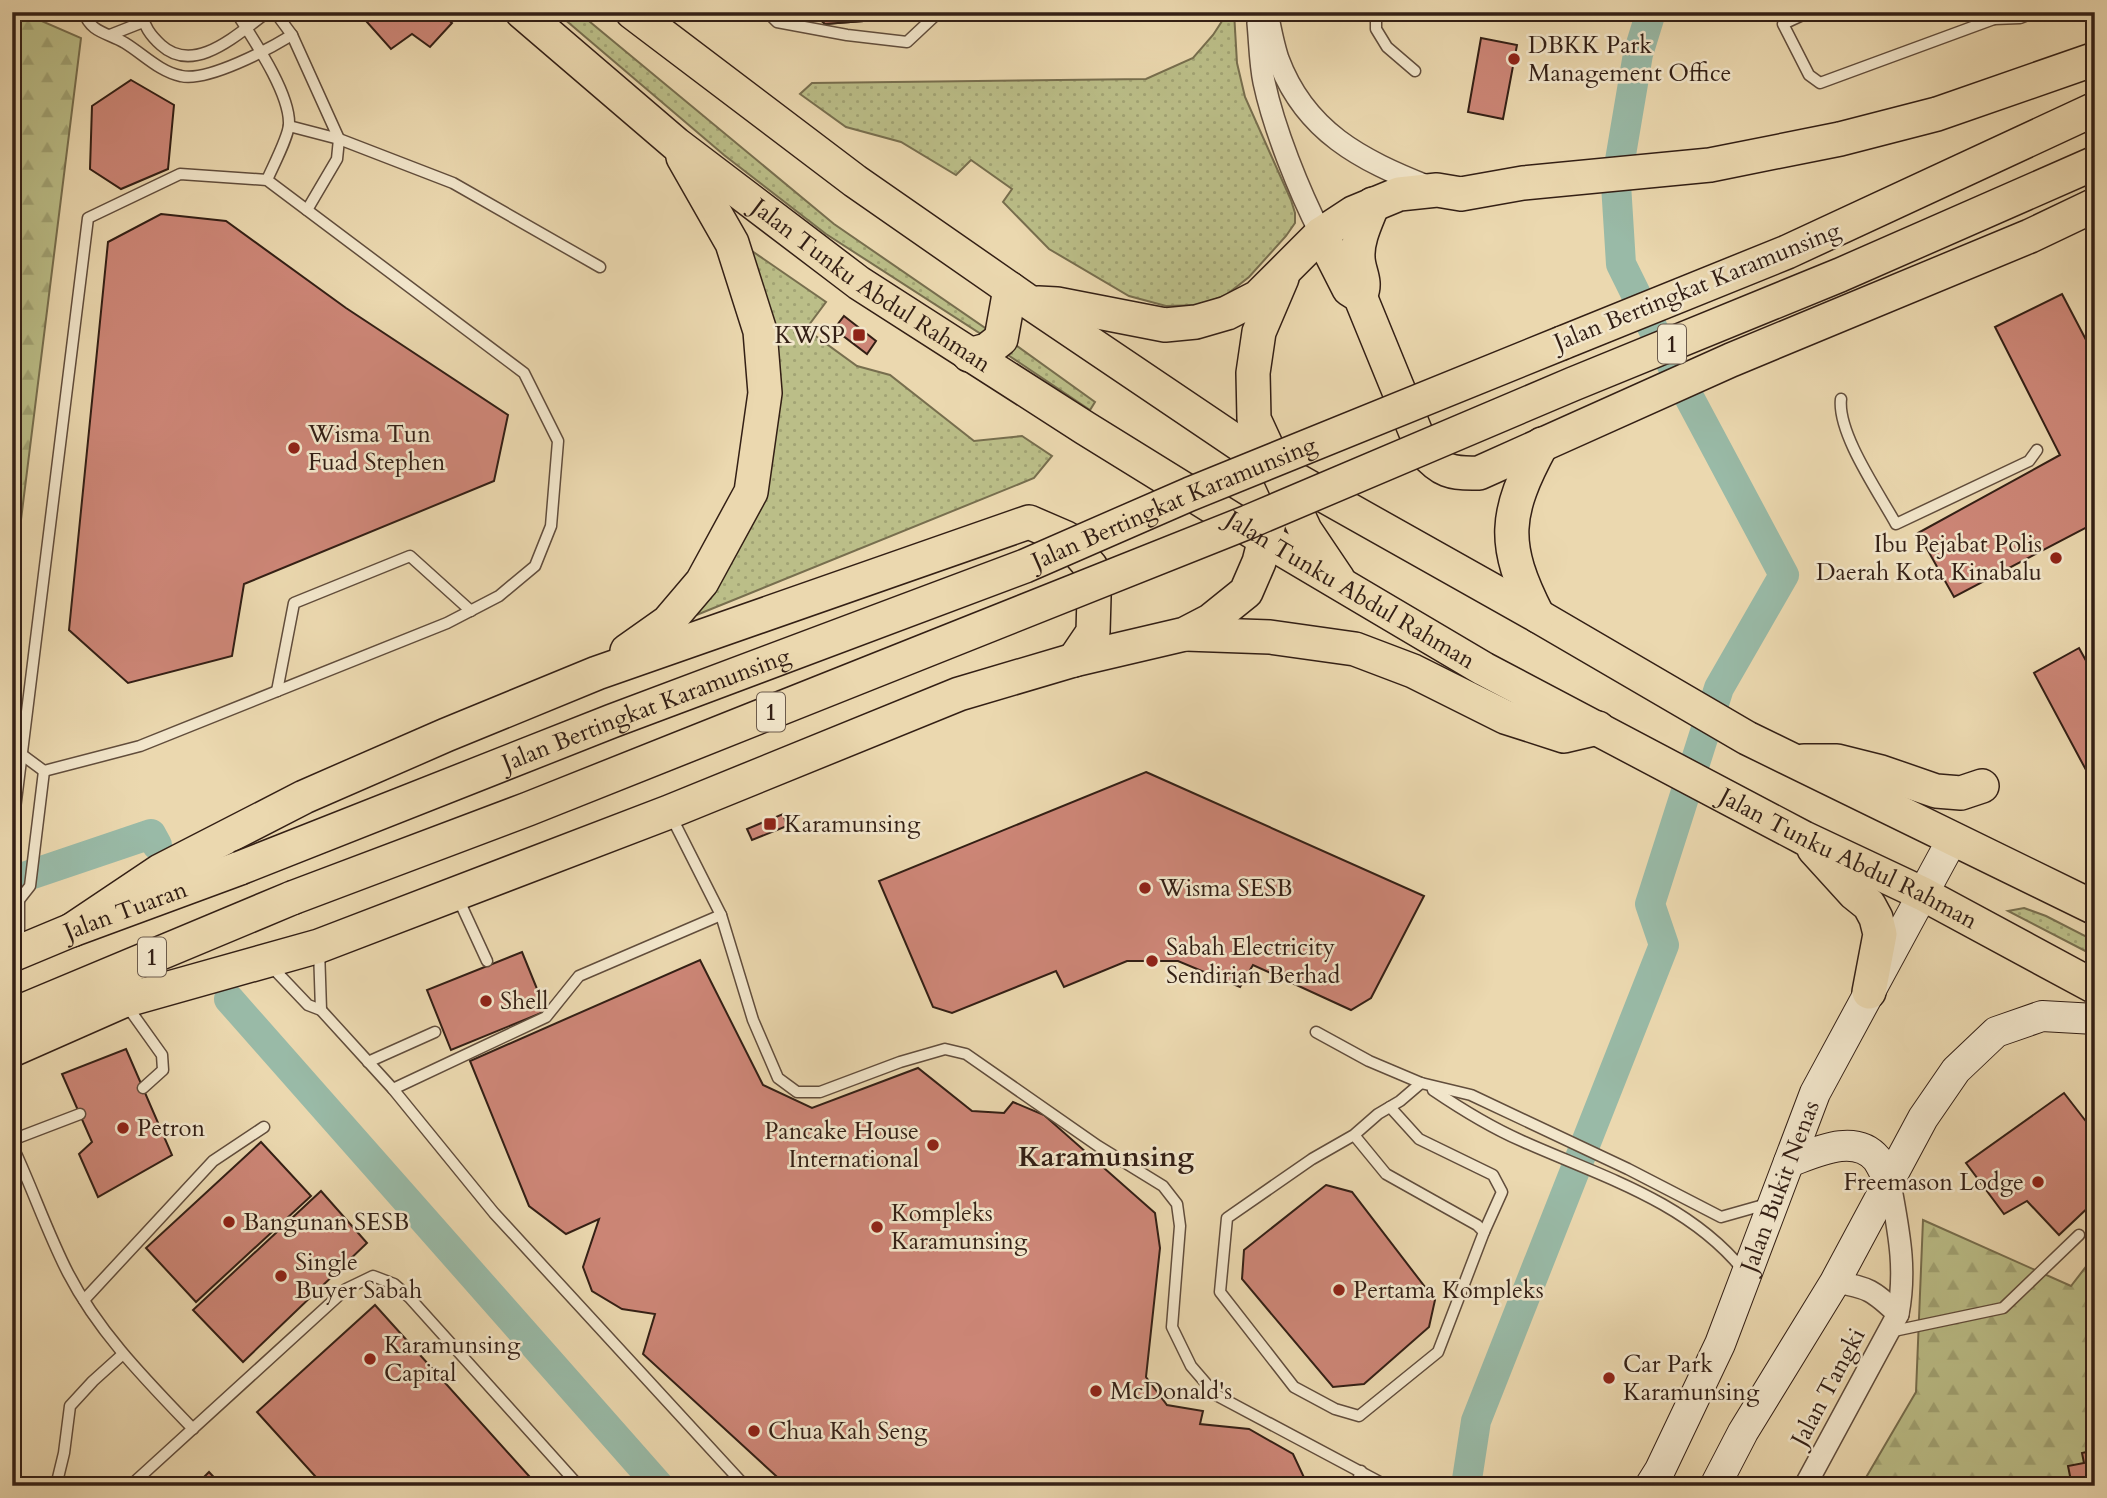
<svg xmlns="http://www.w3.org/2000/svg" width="2107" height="1498" font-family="Cardo,serif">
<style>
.grass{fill:url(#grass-dots);stroke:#776e4e;stroke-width:2}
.forest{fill:url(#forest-firs);stroke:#776e4e;stroke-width:2}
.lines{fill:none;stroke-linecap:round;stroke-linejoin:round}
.canal{stroke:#99baa7;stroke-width:30}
.building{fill:#cd8677;stroke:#331f15;stroke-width:2}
.lane-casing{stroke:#614d3c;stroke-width:13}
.street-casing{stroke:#614d3c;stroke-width:24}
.secondary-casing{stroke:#331f15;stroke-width:32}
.primary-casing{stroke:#331f15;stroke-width:36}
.lane{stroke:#f2e6cb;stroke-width:10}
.street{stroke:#f2e6cb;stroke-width:21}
.secondary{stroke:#f2e6cb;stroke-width:30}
.primary{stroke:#ebd8af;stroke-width:33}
.primary-bridge-casing{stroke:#331f15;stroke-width:36;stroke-linecap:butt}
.primary-bridge{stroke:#ebd8af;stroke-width:33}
.poi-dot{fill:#8f2418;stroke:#f2e6cb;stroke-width:2.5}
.labels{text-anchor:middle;stroke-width:5;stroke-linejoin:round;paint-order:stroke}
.shield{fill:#f2e6cb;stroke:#6c5b4c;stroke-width:2}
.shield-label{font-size:23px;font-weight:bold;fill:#331f15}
.poi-label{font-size:24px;fill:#331f15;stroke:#f2e6cb;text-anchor:start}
.street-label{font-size:24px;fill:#331f15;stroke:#f2e6cb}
.quarter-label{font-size:28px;font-weight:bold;fill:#331f15;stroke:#f2e6cb}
</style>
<defs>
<pattern id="grass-dots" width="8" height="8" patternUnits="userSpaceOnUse" patternTransform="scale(1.75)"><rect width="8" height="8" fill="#bbbe88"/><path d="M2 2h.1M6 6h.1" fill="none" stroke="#a1a374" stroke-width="1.8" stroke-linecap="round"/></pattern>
<pattern id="forest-firs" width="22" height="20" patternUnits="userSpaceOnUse" patternTransform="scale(1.75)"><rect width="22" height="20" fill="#bbbe88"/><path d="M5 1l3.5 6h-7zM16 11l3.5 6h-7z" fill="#a1a374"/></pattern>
</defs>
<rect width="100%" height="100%" fill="#ebd8af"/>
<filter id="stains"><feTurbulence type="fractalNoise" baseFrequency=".00286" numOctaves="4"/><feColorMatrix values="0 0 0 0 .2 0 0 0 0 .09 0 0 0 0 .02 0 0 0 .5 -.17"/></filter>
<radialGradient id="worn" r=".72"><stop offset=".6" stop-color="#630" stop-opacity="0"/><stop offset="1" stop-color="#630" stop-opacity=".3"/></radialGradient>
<!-- grass -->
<g class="grass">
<path d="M556,12h22l256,212 154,106 -7,4 -155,-100 -102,-79z"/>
<path d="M1228,12h6l3,51 8,34 46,103 4,13v10l-9,13 -37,41 -23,18 -26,10 -34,1 -37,-10 -80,-47 -46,-47 9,-13 -41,-29 -15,15 -55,-33 -55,-15 -46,-33 12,-11 334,-4 47,-21 20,-23z"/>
<path d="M752,251l74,51 -20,27 51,37 33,9 84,66 48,-5 30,20 -18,22 -340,138 60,-116z"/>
<path d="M1013,343l82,59 -5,8 -85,-57z"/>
<path d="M2024,908l22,8 49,25v15l-87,-45z"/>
</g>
<!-- forest -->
<g class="forest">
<path d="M12,12h9l60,26 -69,554z"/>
<path d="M1923,1220l148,66 24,-31v231h-234l55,-94z"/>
</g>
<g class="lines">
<!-- canal -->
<g class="canal">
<path d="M12,881l139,-47 6,11"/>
<path d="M229,999l430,487"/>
<path d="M1466,1486l10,-65 188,-476 -14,-41 69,-216 65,-113 -126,-236 -37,-75 -5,-80 22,-130 13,-42"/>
</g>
</g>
<!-- building -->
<g class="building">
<path d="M358,12h82l12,11 -22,24 -18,-13 -21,15z"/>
<path d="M812,12h109l-5,5 -91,7z"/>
<path d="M812,12h109l-5,5 -91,7z"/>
<path d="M1481,38l36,7 -14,74 -35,-7z"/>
<path d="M131,80l43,25 -6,64 -47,20 -31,-20 2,-63z"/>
<path d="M161,214l65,7 120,87 162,107 -14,66 -250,103 -12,72 -104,27 -59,-53 39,-388z"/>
<path d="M2062,294l33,63v186l-8,-16 -133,70 -36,-64 142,-78 -65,-128z"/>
<path d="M844,316l32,25 -9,13 -33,-25z"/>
<path d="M2079,648l16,29v88l-9,5 -52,-97z"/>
<path d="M1146,772l278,124 -53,102 -20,12 -98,-45 -13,22 -62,-26h-51l-63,26 -8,-16 -104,42 -19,-6 -54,-126z"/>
<path d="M783,814l4,12 -35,14 -5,-11z"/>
<path d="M522,952l24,59 -95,39 -24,-60z"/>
<path d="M700,960l63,125 49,23 106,-40 54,43 32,2 9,-11 31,13 111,98 5,35 -14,129 21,28 36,6 -3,13 49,5 44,25 15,32h-521l-144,-132 12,-40 -33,-5 -30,-18 -9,-24 16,-48 -33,15 -37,-28 -59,-145z"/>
<path d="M126,1049l46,106 -74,42 -19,-43 13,-12 -30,-68z"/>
<path d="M2064,1093l31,40v68l-36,34 -32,-34 -23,13 -38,-51z"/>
<path d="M261,1142l50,54 -115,106 -50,-54z"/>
<path d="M1326,1185l26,7 83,108 -6,27 -65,57 -31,3 -91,-108 2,-29z"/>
<path d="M321,1191l46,52 -124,119 -50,-52z"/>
<path d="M375,1305l163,181h-214l-67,-74z"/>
<path d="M2095,1450v36h-23l-4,-20 16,-3 -2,-10z"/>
<path d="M209,1472l13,14h-27z"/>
</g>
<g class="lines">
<!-- lane casing -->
<g class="lane-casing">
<g id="lane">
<path d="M84,12c6,21 25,21 41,31 18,11 35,29 56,33 27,6 88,-27 111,-41"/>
<path d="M141,12c3,14 9,23 20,33 34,31 77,-12 107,-33"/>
<path d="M236,12c17,27 54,81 53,112 0,12 -17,44 -22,56"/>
<path d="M275,12l17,23 47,104 -2,20 -30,51"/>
<path d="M767,12l10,10 70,13 60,7 32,-30"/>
<path d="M1376,12v17l11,18 28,24"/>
<path d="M1809,12l-26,12 26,51 11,8 174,-64"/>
<path d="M1992,15l2,4 26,-1 15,-6"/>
<path d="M110,35l33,-13"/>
<path d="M289,126l50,13 114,44 147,84"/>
<path d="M1841,399c-4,34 38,94 55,125l133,-63 8,-11"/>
<path d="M277,691l17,-88 116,-47 61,55"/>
<path d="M21,754l23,17"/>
<path d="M670,814l51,101"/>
<path d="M12,833l76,-615 92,-44 87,6 257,193 34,68 -7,85 -16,40 -36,30 -52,27 -307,123 -96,25"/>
<path d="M12,888l7,12v46"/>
<path d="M457,896l30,65"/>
<path d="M19,900l11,-14 14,-115"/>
<path d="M319,949l2,61"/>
<path d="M269,964l39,41 13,5 72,79 101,124 251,273"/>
<path d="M127,1006l35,49 1,15 -20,18"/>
<path d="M1316,1032l53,29 52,22 50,12 157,74 93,48 46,-13"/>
<path d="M368,1062l67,-30"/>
<path d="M393,1089l153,-72 33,-41 142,-61 32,105 25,58 19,14h23l80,-30 45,-13 21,5 132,92 65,40 14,18 3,22 -8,101 19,39 25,29 171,91"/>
<path d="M1433,1090c28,19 57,37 89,51 78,35 165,60 221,129"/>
<path d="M1390,1107l29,32 74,36 9,17 -18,40"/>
<path d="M1354,1135l32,39 91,51 7,7 -46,120 -79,64 -24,-7 -41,-22 -74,-95 7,-74 85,-59 42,-24 24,-21 22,-13 21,-18"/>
<path d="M12,1140l68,-26"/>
<path d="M12,1145c20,42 35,87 56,128 31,60 79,108 125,156"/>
<path d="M84,1300l129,-139 51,-34"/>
<path d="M1889,1332l114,-24 76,-73"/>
<path d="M56,1486l8,-33 6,-47 23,-25 30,-27"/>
<path d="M130,1486l216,-197 27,-13 21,8 15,13 170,189"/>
<path d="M1356,1486l5,-15"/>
</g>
</g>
<!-- street casing -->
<g class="street-casing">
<g id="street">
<path d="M1267,12c3,16 6,32 11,47 27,73 83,101 151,128"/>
<path d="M1258,23c2,20 2,40 6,59 10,47 35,109 57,152"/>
<path d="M1835,1282c33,5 39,9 63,32"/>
<path d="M1805,1486l93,-172c9,-47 0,-85 -8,-131"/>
</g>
</g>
<!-- secondary casing -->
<g class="secondary-casing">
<g id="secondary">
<path d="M1789,1162c25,-9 66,-30 88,-3 5,7 9,17 13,24"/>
<path id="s1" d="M1650,1486l10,-16 60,-126 95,-251 137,-253"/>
<path d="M1715,1486l28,-54 92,-150 88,-164 33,-48 40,-38 46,-16 53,3"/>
</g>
</g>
<!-- primary casing -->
<g class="primary-casing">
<g id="primary">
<path id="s2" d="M522,12l154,132 183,139 226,145 181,112 218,129 320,169 119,56 172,93"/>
<path d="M632,12l223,169 174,121 246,166 263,148 209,122 348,170"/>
<path d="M1321,234l28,55 11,7 63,154c18,21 28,24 56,23l252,-113 299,-124 65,-31"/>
<path d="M1282,278l-23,54 -6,41 1,46 51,111 33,49"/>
<path d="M1361,294c6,-13 -3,-23 -3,-37 -1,-18 9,-37 15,-53"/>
<path d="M1038,303l19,1 108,21 31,-3 31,-9 31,-16 63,-63 32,-21 46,-19 38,-4 24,4 62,-11 187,-18 130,-26 97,-25 158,-55"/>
<path d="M1562,343l225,-91 308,-143"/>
<path d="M969,355l18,-5 14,-11 9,-50"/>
<path d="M1538,616c-37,-72 -34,-102 4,-172"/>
<path d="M1186,634l84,3 85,12 58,22 92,46 59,19 34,-8"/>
<path d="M627,651l41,-29 34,-40 49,-90 14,-99 -5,-62 -28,-88 -49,-86"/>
<path d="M1804,761h33l44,11 55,19 25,2 21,-7"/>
<path d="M1814,849l40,44 15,12 7,13 4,16 -11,58"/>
<path d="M72,930l88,-59 144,-74 142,-62 151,-62 432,-151 37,16 25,29 3,30 -1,35 -19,28"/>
<path id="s3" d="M12,955l60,-25 168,-62"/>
<path d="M12,1015l280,-117"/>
<path d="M12,1050l111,-49 196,-55 350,-134 290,-118 115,-34 111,-26 25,-13 36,-29 13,-30 11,-43"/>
</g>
</g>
<!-- lane -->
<use href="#lane" class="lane"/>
<!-- street -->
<use href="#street" class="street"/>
<!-- secondary -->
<use href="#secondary" class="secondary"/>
<!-- primary -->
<use href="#primary" class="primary"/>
<!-- primary-bridge casing -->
<g class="primary-bridge-casing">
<g id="primary-bridge">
<path id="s4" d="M240,868l372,-147 413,-155 165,-72 372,-151"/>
<path d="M292,898l236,-89 720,-287 325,-138 267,-109 255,-112"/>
</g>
</g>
<!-- primary-bridge -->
<use href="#primary-bridge" class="primary-bridge"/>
</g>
<!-- markers -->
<g class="poi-dot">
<circle cx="1514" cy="59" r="7"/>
<rect x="852" y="328" width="14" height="14" rx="3.5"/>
<circle cx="294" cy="448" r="7"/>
<circle cx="2056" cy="558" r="7"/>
<rect x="763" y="817" width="14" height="14" rx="3.5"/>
<circle cx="1145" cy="888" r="7"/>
<circle cx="1152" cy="961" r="7"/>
<circle cx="486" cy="1001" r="7"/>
<circle cx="123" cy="1128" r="7"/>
<circle cx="933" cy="1145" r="7"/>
<circle cx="2038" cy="1182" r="7"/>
<circle cx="229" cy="1222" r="7"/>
<circle cx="877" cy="1227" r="7"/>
<circle cx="281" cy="1276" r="7"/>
<circle cx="1339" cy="1290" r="7"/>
<circle cx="370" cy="1359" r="7"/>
<circle cx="1609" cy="1378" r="7"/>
<circle cx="1096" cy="1391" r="7"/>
<circle cx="754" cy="1431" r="7"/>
</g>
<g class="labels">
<!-- shield labels -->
<g class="shield">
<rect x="1658" y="324.5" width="28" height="39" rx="5"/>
<rect x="757" y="692.5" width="28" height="39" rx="5"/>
<rect x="138" y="937.5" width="28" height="39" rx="5"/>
</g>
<g class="shield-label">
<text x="1672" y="352">1</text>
<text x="771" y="720">1</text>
<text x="152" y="965">1</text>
</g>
<!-- poi labels -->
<g class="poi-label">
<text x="1528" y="53">DBKK Park<tspan x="1528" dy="28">Management Office</tspan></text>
<text x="845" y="343" text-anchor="end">KWSP</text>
<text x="308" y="442">Wisma Tun<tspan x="308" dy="28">Fuad Stephen</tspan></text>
<text x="2042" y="552" text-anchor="end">Ibu Pejabat Polis<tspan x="2042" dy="28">Daerah Kota Kinabalu</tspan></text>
<text x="784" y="832">Karamunsing</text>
<text x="1159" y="896">Wisma SESB</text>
<text x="1166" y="955">Sabah Electricity<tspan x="1166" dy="28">Sendirian Berhad</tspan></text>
<text x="500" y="1009">Shell</text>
<text x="137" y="1136">Petron</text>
<text x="919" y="1139" text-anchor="end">Pancake House<tspan x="919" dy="28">International</tspan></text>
<text x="2024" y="1190" text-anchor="end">Freemason Lodge</text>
<text x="891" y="1221">Kompleks<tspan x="891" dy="28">Karamunsing</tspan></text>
<text x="243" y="1230">Bangunan SESB</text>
<text x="295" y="1270">Single<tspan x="295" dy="28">Buyer Sabah</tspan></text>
<text x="1353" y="1298">Pertama Kompleks</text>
<text x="384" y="1353">Karamunsing<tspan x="384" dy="28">Capital</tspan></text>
<text x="1623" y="1372">Car Park<tspan x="1623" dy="28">Karamunsing</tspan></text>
<text x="1110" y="1399">McDonald's</text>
<text x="768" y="1439">Chua Kah Seng</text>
</g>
<!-- street labels -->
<g class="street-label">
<text dy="8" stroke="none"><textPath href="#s2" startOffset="444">Jalan Tunku Abdul Rahman</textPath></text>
<text transform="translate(1697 286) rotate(-22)" y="8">Jalan Bertingkat Karamunsing</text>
<text dy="8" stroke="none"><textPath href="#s4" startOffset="1003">Jalan Bertingkat Karamunsing</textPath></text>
<text dy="8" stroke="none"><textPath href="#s2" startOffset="1012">Jalan Tunku Abdul Rahman</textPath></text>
<text dy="8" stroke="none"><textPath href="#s4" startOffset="436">Jalan Bertingkat Karamunsing</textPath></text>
<text dy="8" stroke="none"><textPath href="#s2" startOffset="1578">Jalan Tunku Abdul Rahman</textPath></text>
<text dy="8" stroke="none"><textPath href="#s3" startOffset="122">Jalan Tuaran</textPath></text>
<text dy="8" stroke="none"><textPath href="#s1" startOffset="327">Jalan Bukit Nenas</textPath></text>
<text transform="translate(1828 1387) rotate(-62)" y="8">Jalan Tangki</text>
</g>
<!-- quarter labels -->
<g class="quarter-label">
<text x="1106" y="1166">Karamunsing</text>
</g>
</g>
<!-- margin -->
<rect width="2107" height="1498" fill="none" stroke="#ebd8af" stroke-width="42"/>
<rect x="14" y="14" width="2079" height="1470" fill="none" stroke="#331f15" stroke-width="3.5"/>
<rect x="21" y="21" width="2065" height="1456" fill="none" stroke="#331f15" stroke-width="2"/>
<rect width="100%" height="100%" filter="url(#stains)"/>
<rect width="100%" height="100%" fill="url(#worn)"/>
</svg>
